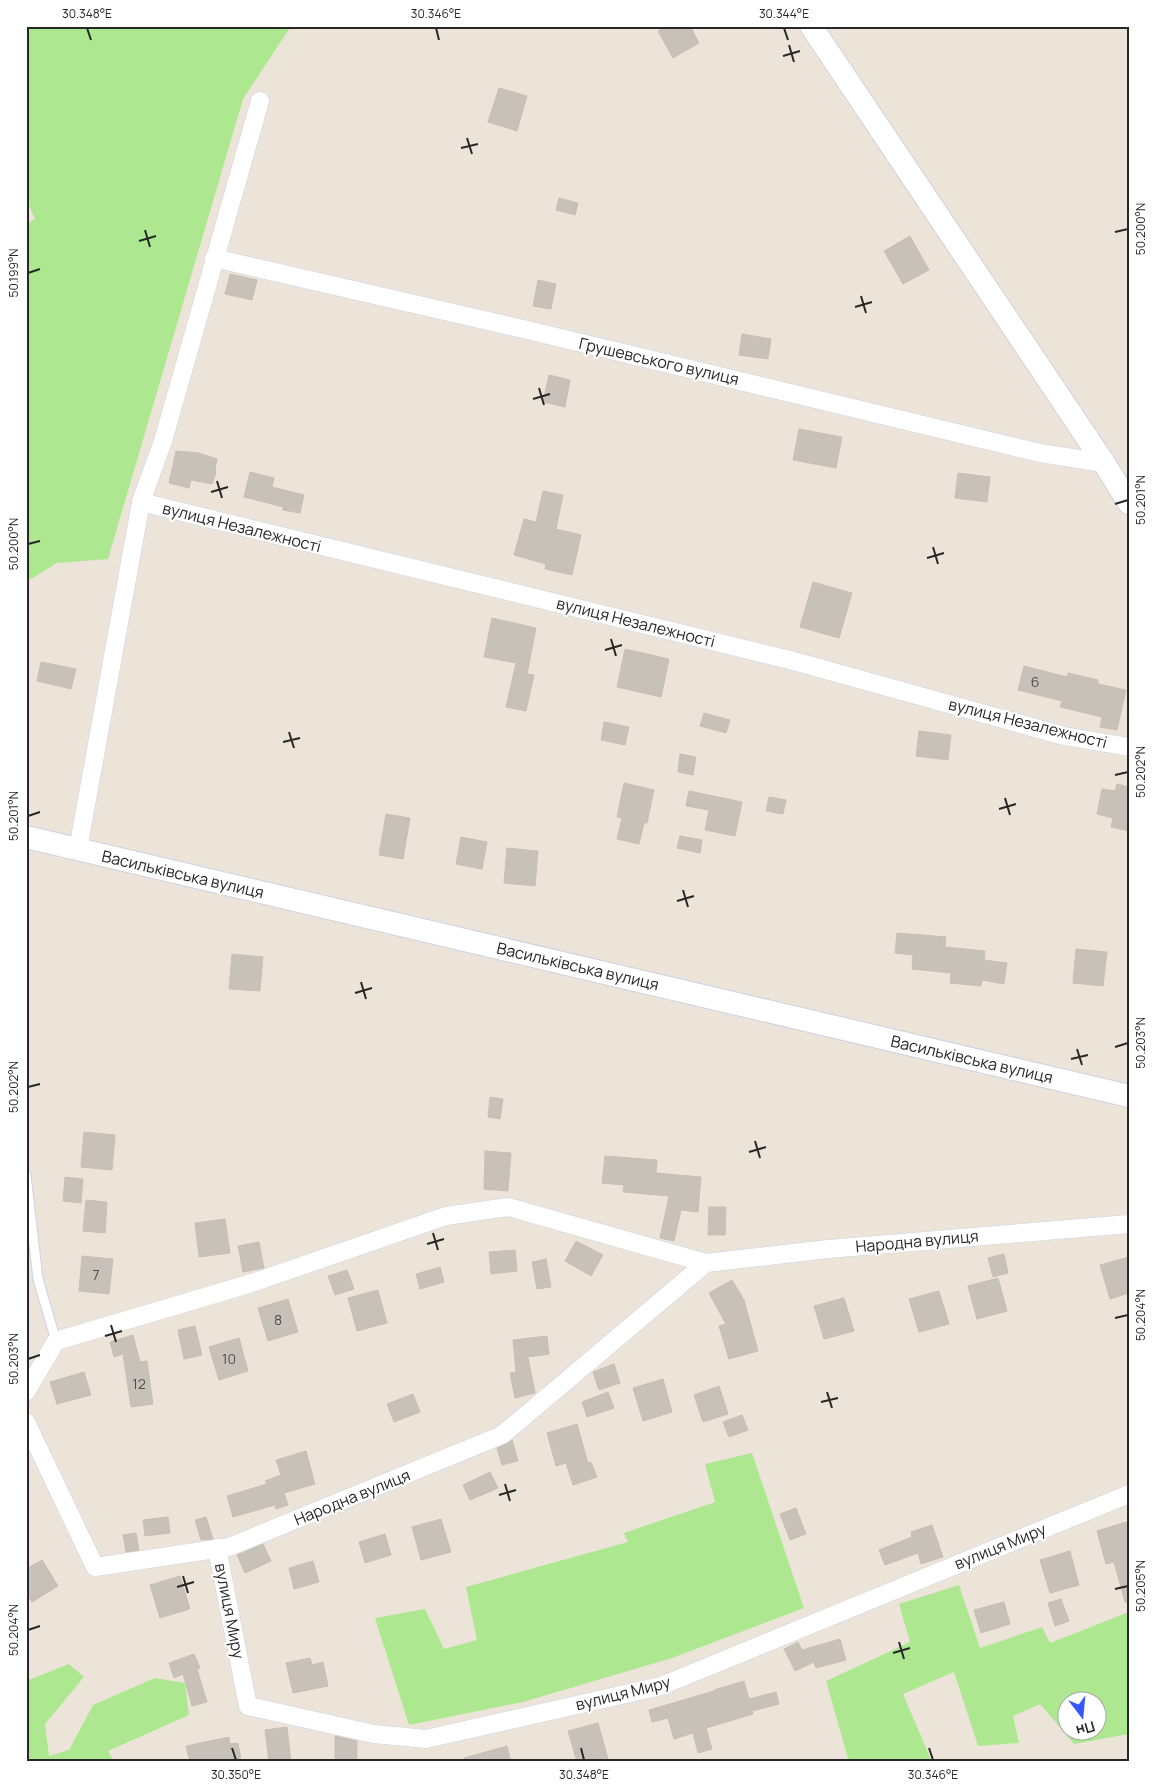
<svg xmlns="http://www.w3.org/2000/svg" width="1155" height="1788" font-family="Manrope,sans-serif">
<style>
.green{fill:#ade890;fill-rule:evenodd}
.building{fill:#c7c1b9;stroke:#c7c0b2}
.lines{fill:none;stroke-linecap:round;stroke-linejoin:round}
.service-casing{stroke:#ced2e3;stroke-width:11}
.minor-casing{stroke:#ced2e3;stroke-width:19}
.tertiary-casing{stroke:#ced2e3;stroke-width:24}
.service{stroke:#fff;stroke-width:9}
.minor{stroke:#fff;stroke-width:18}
.tertiary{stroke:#fff;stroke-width:22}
.ticks{fill:none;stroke:#282828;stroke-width:2}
.labels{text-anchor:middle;stroke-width:4;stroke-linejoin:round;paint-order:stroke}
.number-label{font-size:14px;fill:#504e4c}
.street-label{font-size:16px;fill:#282828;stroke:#fff}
.neatline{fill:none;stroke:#282828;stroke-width:2}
.ticks-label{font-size:12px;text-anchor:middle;fill:#282828}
</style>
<rect width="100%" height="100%" fill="#ece4d9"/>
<!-- green -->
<g class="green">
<path d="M26,26h265l-48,73 -135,460 -51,4 -31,19v-358l9,-5 -9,-20z"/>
<path d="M752,1453l52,155 -132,50 -149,44 -114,23 -34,-107 50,-9 19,40 33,-9 -11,-53 162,-45 -4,-9 91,-31 -10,-38z"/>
<path d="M959,1585l21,63 62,-21 8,16 79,-31v122l-55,10 -34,-40 -27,12 6,27 -41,3 -24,-74 -51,22 29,68h-83l-23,-81 84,-39 -11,-38zM1068,1700h30v30h-30z"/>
<path d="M69,1664l15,13 -39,47 4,32 20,-6 24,-45 62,-27 30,5 4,32 -81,36 6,11h-88v-81z"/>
</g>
<!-- building -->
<g class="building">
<path d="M668,26h22l9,17 -26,15 -15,-27z"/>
<path d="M499,88l28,8 -10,35 -29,-9z"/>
<path d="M559,198l19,5 -3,12 -19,-5z"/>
<path d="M910,236l19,34 -26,14 -19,-33z"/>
<path d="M230,274l27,6 -5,20 -27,-6z"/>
<path d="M538,280l18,4 -5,25 -18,-3z"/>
<path d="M742,334l29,5 -3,20 -29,-4z"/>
<path d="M549,375l21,5 -5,27 -22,-5z"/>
<path d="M799,429l43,8 -6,31 -43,-8z"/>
<path d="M176,451l23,2 18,6 -2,10 1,4 -4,11 -21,-4 -2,8 -20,-5z"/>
<path d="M250,472l24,6 -2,9 32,8 -4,18 -17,-3v-3l-39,-10z"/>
<path d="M958,473l32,4 -3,25 -32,-4z"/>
<path d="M543,491l20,4 -7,34 25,6 -9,40 -27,-6 1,-5 -32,-9 10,-36 12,3z"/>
<path d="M813,582l39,11 -13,45 -39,-11z"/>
<path d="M492,618l44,10 -9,46 7,1 -8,36 -20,-4 10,-44 -32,-6z"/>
<path d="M625,649l44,10 -8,38 -44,-10z"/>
<path d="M41,662l35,7 -5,20 -34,-8z"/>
<path d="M1024,666l43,11 1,-4 30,7v4l28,6 -9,40 -17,-3 2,-10 -42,-10 2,-6 -44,-11z"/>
<path d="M704,713l26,7 -4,13 -26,-7z"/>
<path d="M604,722l25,5 -4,18 -24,-5z"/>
<path d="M919,731l32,4 -3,25 -32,-4z"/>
<path d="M680,754l16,3 -3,18 -15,-3z"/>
<path d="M624,783l30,7 -7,33h-3l-5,21 -22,-5 5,-21 -5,-1z"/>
<path d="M1117,784l12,3v44l-18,-4 2,-9 -16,-4 5,-25 13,2z"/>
<path d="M689,791l53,11 -7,34 -30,-6 4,-20 -23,-4z"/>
<path d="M769,797l17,3 -3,14 -17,-3z"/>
<path d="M386,814l24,4 -7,41 -24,-4z"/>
<path d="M680,836l22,4 -2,13 -23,-5z"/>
<path d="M461,837l26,5 -5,27 -26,-5z"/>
<path d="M507,848l31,3 -3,35 -31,-3z"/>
<path d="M897,933l49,4 -1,10 40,4 -1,9 23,3 -3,21 -22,-4 -1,6 -31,-3 1,-10 -39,-4 1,-14 -18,-2z"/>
<path d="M1076,949l31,3 -4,34 -30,-3z"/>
<path d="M232,954l31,3 -3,34 -31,-2z"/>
<path d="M490,1097l13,2 -3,20 -12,-2z"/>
<path d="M84,1132l31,3 -3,35 -31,-3z"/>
<path d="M485,1151l26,2 -3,38 -24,-2z"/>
<path d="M605,1156l52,4 -1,13 45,4 -3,35 -17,-2 -7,31 -14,-3 9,-42 -46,-4 1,-7 -22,-2z"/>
<path d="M65,1177l18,2 -2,24 -18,-2z"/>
<path d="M86,1200l21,2 -2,31 -22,-2z"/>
<path d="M709,1207h17l-1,28h-17z"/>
<path d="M225,1219l5,34 -31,4 -4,-34z"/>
<path d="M576,1241l27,14 -12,21 -26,-15z"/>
<path d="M259,1242l5,26 -21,4 -5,-26z"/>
<path d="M515,1250l2,21 -26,3 -2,-22z"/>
<path d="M1004,1254l4,19 -15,4 -5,-19z"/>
<path d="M82,1256l31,3 -4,35 -30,-3z"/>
<path d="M1129,1257v36l-19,6 -10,-34z"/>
<path d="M546,1259l5,28 -14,2 -5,-27z"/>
<path d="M440,1267l4,15 -24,7 -4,-15z"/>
<path d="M347,1270l7,19 -19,6 -7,-19z"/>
<path d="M998,1278l9,33 -30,8 -9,-33z"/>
<path d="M732,1280l12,20 14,51 -29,8 -10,-33 7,-2 -17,-31z"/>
<path d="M378,1290l9,33 -30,8 -9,-33z"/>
<path d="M939,1291l10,33 -30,8 -10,-33z"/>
<path d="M844,1298l10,33 -30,8 -10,-33z"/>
<path d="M288,1299l10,33 -30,9 -10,-33z"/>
<path d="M195,1326l7,29 -18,4 -6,-29z"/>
<path d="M133,1335l7,27 7,-1 6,43 -22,3 -8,-53 -9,3 -4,-15z"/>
<path d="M547,1336l2,18 -21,3 7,36 -20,5 -5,-25 6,-1 -3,-32z"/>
<path d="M239,1338l9,33 -29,9 -10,-33z"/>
<path d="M614,1364l6,19 -21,7 -6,-18z"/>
<path d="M84,1372l7,23 -34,9 -7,-22z"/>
<path d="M663,1379l9,33 -29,9 -10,-33z"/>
<path d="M719,1386l9,28 -25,8 -9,-27z"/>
<path d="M608,1392l6,16 -27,9 -5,-15z"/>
<path d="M413,1394l7,18 -26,10 -7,-18z"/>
<path d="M742,1415l6,15 -19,7 -6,-15z"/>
<path d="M577,1424l11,39 3,-1 6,15 -24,8 -7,-22 -10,3 -9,-33z"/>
<path d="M512,1440l6,21 -16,4 -5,-17z"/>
<path d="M306,1451l9,33 -31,9 4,12 -12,4 -1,-4 -42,12 -6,-21 40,-12 -2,-3 16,-6 -5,-15z"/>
<path d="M490,1472l8,16 -28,12 -7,-15z"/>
<path d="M796,1508l10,26 -16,6 -10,-26z"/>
<path d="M168,1517l2,16 -25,3 -2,-16z"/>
<path d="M206,1517l7,22 -12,1 -6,-20z"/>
<path d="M441,1519l10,33 -30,8 -9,-33z"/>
<path d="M1126,1522l3,8v72h-4l-11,-40 -8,2 -9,-33z"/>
<path d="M932,1525l11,32 -22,7 -3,-11 -33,12 -6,-15 33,-13 -1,-5z"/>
<path d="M136,1533l3,17 -13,2 -3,-17z"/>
<path d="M385,1534l6,21 -26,8 -6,-21z"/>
<path d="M263,1544l8,17 -26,12 -8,-18z"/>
<path d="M1070,1551l9,34 -29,8 -10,-33z"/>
<path d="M42,1560l16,26 -26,16 -6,-10v-23z"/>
<path d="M313,1561l6,21 -25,7 -5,-21z"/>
<path d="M180,1576l10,33 -30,9 -10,-33z"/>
<path d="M1061,1599l8,22 -14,5 -7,-23z"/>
<path d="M1004,1602l6,22 -29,9 -7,-23z"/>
<path d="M840,1639l6,21 -30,8 -2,-6 -19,9 -11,-22 14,-7 4,8z"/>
<path d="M194,1654l6,14 -3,1 10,33 -15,4 -9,-32 -9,4 -5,-15z"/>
<path d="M310,1658l2,7 11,-3 5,24 -35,7 -7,-30z"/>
<path d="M744,1681l5,18 27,-7 3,12 -27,7 1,3 -47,14 6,21 -14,4 -5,-20 -19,6 -6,-21 -16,4 -3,-12 65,-19v-1z"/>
<path d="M598,1723l11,39h-32l-9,-31z"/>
<path d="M287,1727l4,35h-22l-4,-32z"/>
<path d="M335,1736l22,5v21h-22z"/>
<path d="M229,1737l1,7 8,-1 3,17 -7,2h-44l-4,-16z"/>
<path d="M507,1746l4,16h-46l-1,-4z"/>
</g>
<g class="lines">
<!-- service casing -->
<g class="service-casing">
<path id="service" d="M26,1175l12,104 18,62"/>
</g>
<!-- minor casing -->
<g class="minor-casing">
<g id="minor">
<path d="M214,258l309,71 517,124 64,10"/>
<path d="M141,502l649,158 274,76 65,11"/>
<path d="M78,849l63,-347 22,-61 97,-340"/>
<path d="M26,1392l30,-51 196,-58 194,-67 62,-9 198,56"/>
<path d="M26,1422l69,145 134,-20 273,-112 204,-172 122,-14 301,-25"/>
<path d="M217,1548l31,158 126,28 52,5 235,-53 468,-192"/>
</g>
</g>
<!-- tertiary casing -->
<g class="tertiary-casing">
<g id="tertiary">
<path d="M811,26l293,437 25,40"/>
<path d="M26,837l1103,259"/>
</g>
</g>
<!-- service -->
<use href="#service" class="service"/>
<!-- minor -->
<use href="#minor" class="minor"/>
<!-- tertiary -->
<use href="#tertiary" class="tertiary"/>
</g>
<!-- ticks -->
<path class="ticks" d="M87,28l4,12M436,28l3,12M784,28l4,12M789,45l5,17M783,56l17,-5M467,138l5,16M461,148l17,-4M145,230l5,17M1115,232l13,-3M139,241l17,-5M28,273l12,-4M861,296l5,17M855,307l17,-5M539,388l5,17M533,399l17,-5M217,481l5,17M211,492l17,-5M1115,504l13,-4M28,544l12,-3M933,547l5,17M927,558l17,-5M611,639l5,17M605,650l17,-5M289,732l5,16M283,742l17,-4M1115,775l13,-3M1005,798l5,17M999,809l17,-5M28,816l12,-4M683,890l5,17M677,901l17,-5M361,982l5,17M355,993l17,-5M1115,1047l13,-4M1077,1049l5,16M1071,1059l17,-4M28,1087l12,-3M755,1141l5,17M749,1152l17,-5M433,1233l5,17M427,1244l17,-5M1115,1318l13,-3M111,1325l5,17M105,1336l17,-5M28,1359l12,-4M827,1392l5,16M821,1402l17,-4M505,1484l5,17M499,1495l17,-5M183,1576l5,17M177,1587l17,-5M1115,1589l13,-3M28,1630l12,-4M899,1642l5,17M893,1653l17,-5M232,1748l4,12M581,1748l3,12M929,1748l4,12"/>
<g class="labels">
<!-- number labels -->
<g class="number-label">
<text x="1035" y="687">6</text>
<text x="96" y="1280">7</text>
<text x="278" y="1325">8</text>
<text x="229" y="1364">10</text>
<text x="139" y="1389">12</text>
</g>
<!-- street labels -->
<g class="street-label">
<text transform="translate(659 361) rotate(13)" y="6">Грушевського вулиця</text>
<text transform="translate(242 527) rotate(14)" y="6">вулиця Незалежності</text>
<text transform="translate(636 622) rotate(14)" y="6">вулиця Незалежності</text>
<text transform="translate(1028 723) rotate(14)" y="6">вулиця Незалежності</text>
<text transform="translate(183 874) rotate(13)" y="6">Васильківська вулиця</text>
<text transform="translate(578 966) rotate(13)" y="6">Васильківська вулиця</text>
<text transform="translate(972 1059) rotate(13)" y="6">Васильківська вулиця</text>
<text transform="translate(917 1241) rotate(-5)" y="6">Народна вулиця</text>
<text transform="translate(352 1497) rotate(-22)" y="6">Народна вулиця</text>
<text transform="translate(1000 1546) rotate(-22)" y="6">вулиця Миру</text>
<text transform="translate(230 1611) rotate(79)" y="6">вулиця Миру</text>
<text transform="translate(623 1693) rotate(-14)" y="6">вулиця Миру</text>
</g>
</g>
<!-- border -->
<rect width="1155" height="1788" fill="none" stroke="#ffffff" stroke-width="55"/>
<!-- north arrow -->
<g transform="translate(1082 1716) rotate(164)"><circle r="24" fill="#ffffff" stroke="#a9a9a9"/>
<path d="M0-4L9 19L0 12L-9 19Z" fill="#3358ff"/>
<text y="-8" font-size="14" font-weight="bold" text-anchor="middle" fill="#282828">Пн</text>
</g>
<rect x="28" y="28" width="1100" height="1732" class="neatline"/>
<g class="ticks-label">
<text x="87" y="18">30.348°E</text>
<text x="436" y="18">30.346°E</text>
<text x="784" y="18">30.344°E</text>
<text transform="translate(1141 229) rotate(-90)" y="4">50.200°N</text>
<text transform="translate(14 273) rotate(-90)" y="4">50.199°N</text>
<text transform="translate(1141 500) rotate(-90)" y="4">50.201°N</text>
<text transform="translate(14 544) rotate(-90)" y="4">50.200°N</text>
<text transform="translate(1141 772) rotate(-90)" y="4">50.202°N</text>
<text transform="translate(14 816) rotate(-90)" y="4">50.201°N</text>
<text transform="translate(1141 1043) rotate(-90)" y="4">50.203°N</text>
<text transform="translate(14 1087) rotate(-90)" y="4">50.202°N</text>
<text transform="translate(1141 1315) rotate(-90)" y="4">50.204°N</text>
<text transform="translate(14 1359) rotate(-90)" y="4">50.203°N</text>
<text transform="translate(1141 1586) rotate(-90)" y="4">50.205°N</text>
<text transform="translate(14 1630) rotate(-90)" y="4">50.204°N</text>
<text x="236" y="1779">30.350°E</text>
<text x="584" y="1779">30.348°E</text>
<text x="933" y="1779">30.346°E</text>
</g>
</svg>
